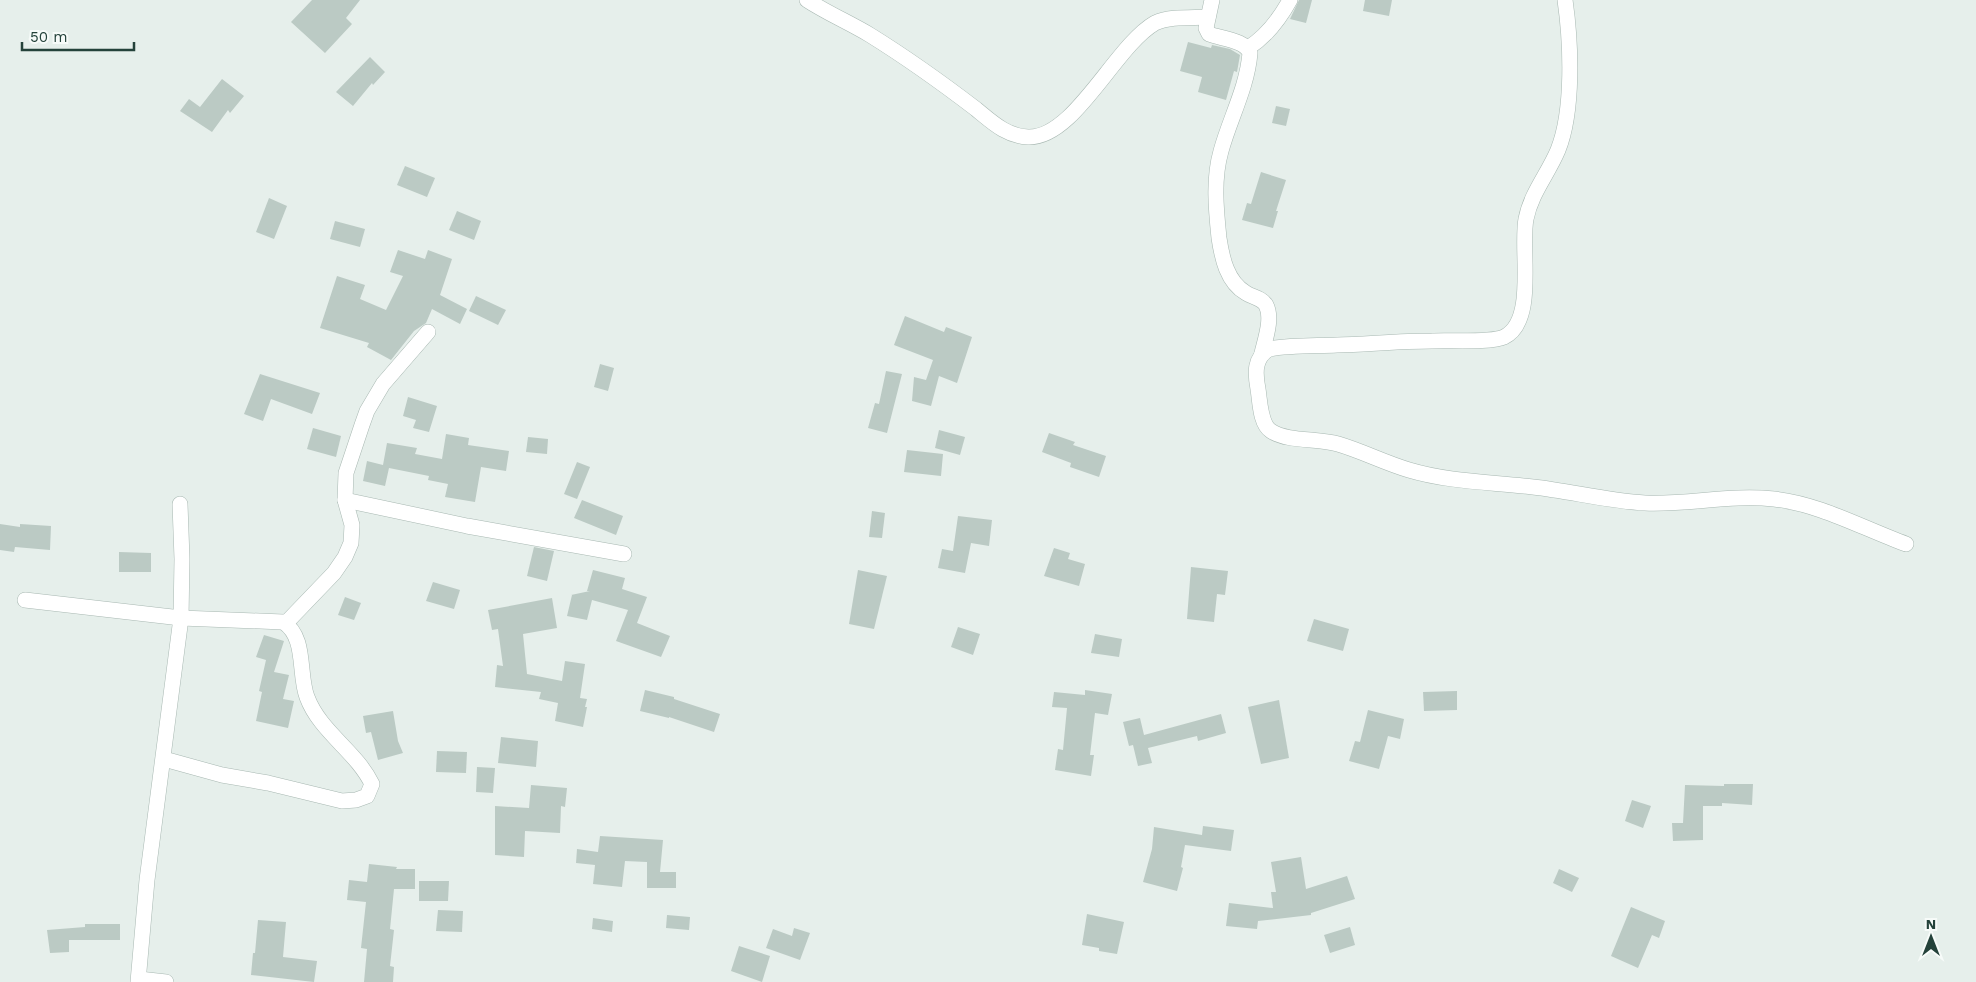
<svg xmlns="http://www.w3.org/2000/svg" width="1976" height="982" font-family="'Work Sans',sans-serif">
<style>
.building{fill:#bbcac4}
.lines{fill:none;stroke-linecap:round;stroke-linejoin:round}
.minor-casing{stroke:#a8b8b2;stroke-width:16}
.minor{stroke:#fff;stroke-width:15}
</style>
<rect width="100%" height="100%" fill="#e6efeb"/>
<!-- building -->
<g class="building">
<path d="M312,0h48l-14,18 6,6 -27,29 -34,-31z"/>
<path d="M1299,0h13l-6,23 -16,-4z"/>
<path d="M1365,0h27l-3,16 -26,-5z"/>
<path d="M1188,42l23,6 1,-3 18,4 10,6 -3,17 -3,-1 -8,29 -28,-8 4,-15 -22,-6z"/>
<path d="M370,57l15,15 -12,13 -1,-2 -19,23 -17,-14z"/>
<path d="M222,79l22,17 -14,17 -2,-3 -16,22 -32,-21 9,-12 11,8z"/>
<path d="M1276,106l14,3 -4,17 -14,-3z"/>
<path d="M405,166l30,12 -8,19 -30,-12z"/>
<path d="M1261,172l25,8 -10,31h2l-5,17 -31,-8 5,-17 4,1z"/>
<path d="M269,198l18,8 -13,33 -18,-7z"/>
<path d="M457,211l24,10 -7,19 -25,-10z"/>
<path d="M335,221l30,8 -5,18 -30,-8z"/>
<path d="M398,250l27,9 3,-9 24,9 -12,36 27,14 -7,15 -28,-15 -6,14 -12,8 -23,29 -24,-13 2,-4 -49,-15 17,-52 28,9 -5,14 26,11 17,-34 -13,-4z"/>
<path d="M476,296l30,14 -8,15 -29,-14z"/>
<path d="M905,316l39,16 2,-5 26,10 -15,46 -18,-7 -8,30 -19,-5 2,-24 12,3 7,-20 -39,-15z"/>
<path d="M600,364l14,4 -6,23 -14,-4z"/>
<path d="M886,371l16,3 -15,59 -19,-5 7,-25 4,1z"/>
<path d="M260,374l60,19 -8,21 -41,-15 -8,22 -19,-7z"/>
<path d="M408,397l29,9 -8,26 -16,-4 3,-8 -13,-4z"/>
<path d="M313,428l28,8 -5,21 -29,-8z"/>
<path d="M939,430l26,7 -5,18 -25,-7z"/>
<path d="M1049,433l26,9 -2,3 33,11 -7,21 -29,-10 1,-4 -29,-11z"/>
<path d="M446,434l23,4 -1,7 41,6 -3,20 -25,-4 -6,35 -30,-5 3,-13 -20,-4 1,-4 -40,-8 -4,18 -22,-5 4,-20 16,4 4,-22 30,5 -2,6 27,5z"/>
<path d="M528,437l20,2 -1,15 -21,-2z"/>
<path d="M907,450l36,4 -2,22 -37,-4z"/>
<path d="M577,462l13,5 -13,32 -13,-5z"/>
<path d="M582,500l41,16 -7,19 -42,-17z"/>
<path d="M872,511l13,2 -3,25 -13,-1z"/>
<path d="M958,516l34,4 -3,26 -18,-3 -6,30 -27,-5 4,-19 11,2z"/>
<path d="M0,524l20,3v-3l31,2 -1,24 -35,-3 -1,5 -14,-2z"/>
<path d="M534,547l20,4 -7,30 -20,-5z"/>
<path d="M1054,548l16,5 -2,6 17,5 -6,22 -35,-10z"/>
<path d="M119,552l32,1v19h-32z"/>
<path d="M1191,567l37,4 -3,24 -8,-1 -3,28 -27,-3z"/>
<path d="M593,570l32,8 -3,11 25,8 -10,26 33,13 -9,21 -45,-16 12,-31 -36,-10 -5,20 -20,-4 5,-21h-1l19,-4h-3z"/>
<path d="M858,570l29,6 -13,53 -25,-5z"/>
<path d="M433,582l27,8 -6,19 -28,-8z"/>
<path d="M345,597l16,6 -7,17 -16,-5z"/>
<path d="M552,598l5,30 -34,6 4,40 35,7 3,-20 20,3 -5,34 7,1 -2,8h2l-4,20 -28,-6 3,-18 -19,-4 2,-7 -46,-5 2,-22 6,1 -5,-37 -6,1 -4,-20z"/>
<path d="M1314,619l35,10 -6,22 -36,-10z"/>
<path d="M958,627l22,7 -7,21 -22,-8z"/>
<path d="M1095,634l27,5 -3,18 -28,-4z"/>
<path d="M264,635l20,6 -10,31 15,3 -6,24 11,2 -6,27 -32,-7 6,-29 -3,-1 7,-31 -10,-3z"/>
<path d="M645,690l29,7v2l46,15 -6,18 -45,-15v1l-29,-7z"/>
<path d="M1085,690l27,4 -4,21 -13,-2 -5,42h4l-3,21 -36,-6 3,-21 5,1 4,-42 -15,-1 2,-15 31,3z"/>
<path d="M1457,691v19l-33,1 -1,-19z"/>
<path d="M1279,700l10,58 -28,6 -13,-57z"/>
<path d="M1368,710l36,9 -4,20 -12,-3 -9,33 -30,-8 6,-20 5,1z"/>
<path d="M393,711l5,30 5,12 -25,7 -7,-28 -5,1 -3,-17z"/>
<path d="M1221,714l5,19 -28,8 -1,-5 -49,12 4,15 -14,3 -5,-21 -4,1 -6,-24 17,-4 4,17z"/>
<path d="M501,737l37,4 -2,26 -38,-4z"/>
<path d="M437,751l30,1 -1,21 -30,-1z"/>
<path d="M477,767l18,1 -2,25 -17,-1z"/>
<path d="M1724,784h29l-1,21 -30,-2v3h-19v34l-30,1 -1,-18h11l2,-38 39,1z"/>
<path d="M531,785l36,3 -2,19 -4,-1 -1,27 -35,-2 -1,26 -29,-2v-49l34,2z"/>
<path d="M1632,800l19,6 -8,22 -18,-7z"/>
<path d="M1203,826l31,4 -3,21 -46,-6 -4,22 2,1 -6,23 -34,-9 9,-33 2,-22 48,8z"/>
<path d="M600,836l63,4 -3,32h16v16h-29v-26l-22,-1 -3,26 -29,-3 2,-19 -19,-2 1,-14 21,3z"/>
<path d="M1301,857l5,32 41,-13 8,23 -44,14v2l-53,6 -1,8 -31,-3 3,-23 44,5 -2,-16h5l-5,-30z"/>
<path d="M369,864l28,3 -1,2h19v20h-21l-4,40 4,1 -4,36 4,1 -1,15h-29l3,-33 -6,-1 5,-46 -19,-2 2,-20 18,2z"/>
<path d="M1559,869l20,9 -7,14 -19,-9z"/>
<path d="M419,881h30l-1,20h-29z"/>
<path d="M1631,907l34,14 -6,17 -7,-3 -14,33 -27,-12z"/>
<path d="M438,910l25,1 -1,21 -26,-1z"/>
<path d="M1087,914l37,8 -7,32 -18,-3v-3l-17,-3z"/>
<path d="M667,915l23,2 -1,13 -23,-2z"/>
<path d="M593,918l20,3 -1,11 -20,-3z"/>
<path d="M258,920l28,2 -3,35 34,4 -3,21 -63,-7 2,-22h2z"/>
<path d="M85,924h35v16h-51v12l-19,1 -3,-23 38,-3z"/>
<path d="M1350,927l5,18 -25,8 -6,-18z"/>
<path d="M794,928l16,5 -10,27 -34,-12 7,-19 19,7z"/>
<path d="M739,946l31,10 -8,26 -31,-11z"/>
</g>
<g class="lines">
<!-- minor casing -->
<g class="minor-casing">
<g id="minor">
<path d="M807,0c20,13 43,23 63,35 37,23 72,48 106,74 16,13 30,27 52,28 46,2 87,-91 127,-114 15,-7 37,-5 53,-6"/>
<path d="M1212,0l-6,28 3,6c13,5 36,6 41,19 -3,35 -20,65 -29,98 -8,28 -5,58 -2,87 3,20 8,44 27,55 6,4 16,5 20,12 7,13 -1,35 -4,48"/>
<path d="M1565,0c6,42 9,110 -7,150 -10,24 -27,43 -32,69 -6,30 11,102 -22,118 -13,6 -56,3 -72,4 -32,0 -63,3 -95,4 -22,1 -46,0 -68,4 -15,9 -14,24 -11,40 2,12 2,35 13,42 17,11 47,7 67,13 24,7 47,19 71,26 40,12 83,12 124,17 37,4 74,14 112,16 43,2 86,-9 129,-4 46,5 88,29 132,45"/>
<path d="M1248,48c19,-12 31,-28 42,-48"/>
<path d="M345,500l122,26 157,28"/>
<path d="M25,600l156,18 102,4c24,15 15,52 24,75 13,35 49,54 65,87l-5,12 -11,4 -14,1 -74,-18 -46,-8 -58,-16"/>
<path d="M286,623l48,-50 11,-16 6,-14 1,-18 -7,-25 1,-27 16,-48 5,-14 16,-27 45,-52"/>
<path d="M139,979l27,3"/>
<path d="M138,982l9,-102 34,-262 1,-59 -2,-55"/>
</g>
</g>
<!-- minor -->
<use href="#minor" class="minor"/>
</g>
<!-- north arrow -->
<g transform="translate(1931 937)" stroke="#f7fbf9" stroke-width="4" paint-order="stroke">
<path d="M0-4L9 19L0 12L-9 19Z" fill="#24423a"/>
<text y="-8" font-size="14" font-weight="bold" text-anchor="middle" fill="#24423a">N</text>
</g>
<!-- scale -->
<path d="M22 42v8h112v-8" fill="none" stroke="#24423a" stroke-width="2.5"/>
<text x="30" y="42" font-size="15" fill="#24423a" stroke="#f7fbf9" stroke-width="4" paint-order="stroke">50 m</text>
</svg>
